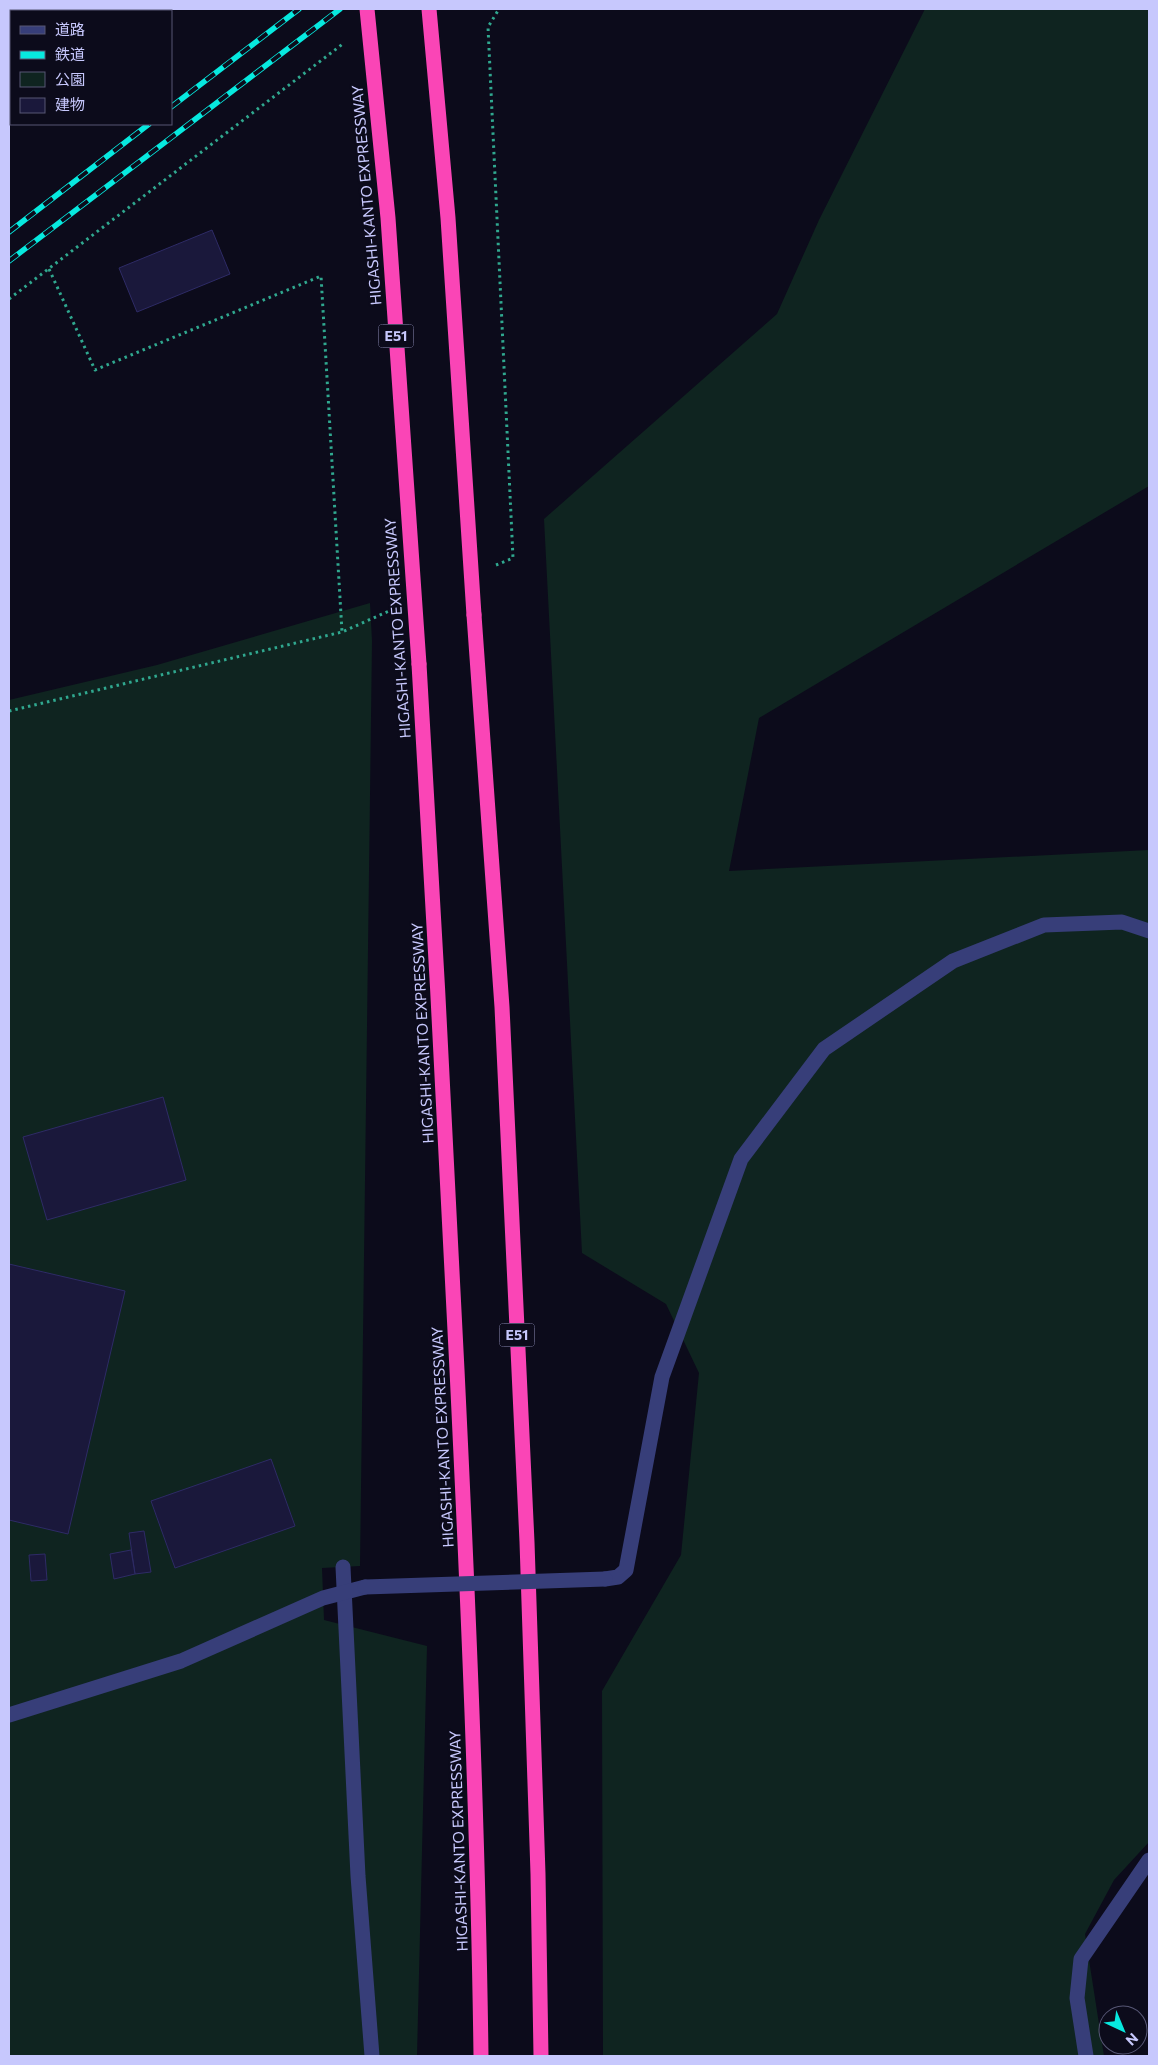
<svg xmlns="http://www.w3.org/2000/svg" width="1158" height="2065" font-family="Commissioner,'Noto Sans JP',sans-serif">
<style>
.green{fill:#0f2420}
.building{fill:#1a183b;stroke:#2e2b66}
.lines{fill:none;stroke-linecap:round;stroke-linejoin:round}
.path{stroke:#30a88f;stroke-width:3;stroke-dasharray:2.5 4;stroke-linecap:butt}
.minor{stroke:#373e79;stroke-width:15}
.highway{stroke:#fa45b6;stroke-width:15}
.rail-casing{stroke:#07e9df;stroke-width:5.5}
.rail{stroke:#0c0b1b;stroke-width:4;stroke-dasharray:11;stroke-linecap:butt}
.minor-bridge{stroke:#373e79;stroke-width:15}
.highway-bridge{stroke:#fa45b6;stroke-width:15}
.labels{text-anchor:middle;stroke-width:4.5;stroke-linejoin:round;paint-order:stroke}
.shield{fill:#0c0b1b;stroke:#8f8fb9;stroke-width:1}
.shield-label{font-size:14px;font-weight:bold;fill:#c7c8fd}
.street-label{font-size:15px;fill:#c7c8fd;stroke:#0c0b1b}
</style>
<rect width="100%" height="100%" fill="#0c0b1b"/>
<!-- green -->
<g class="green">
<path d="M925,9h224v477l-390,232 -30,153 420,-21v992l-35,38 -29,54 19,122h-501l-1,-365 79,-136 18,-182 -33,-69 -84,-51 -38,-734 233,-205 42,-94z"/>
<path d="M370,603l2,38 -12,925 -38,2 2,52 103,26 -10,410h-408v-1356l148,-35z"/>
</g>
<!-- building -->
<g class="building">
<path d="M212,230l18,44 -93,38 -18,-44z"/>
<path d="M163,1097l23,83 -139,40 -24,-83z"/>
<path d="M9,1264l116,27 -57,243 -59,-14z"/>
<path d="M271,1459l24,67 -120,42 -24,-67z"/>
<path d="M144,1531l7,41 -16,2 -6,-41z"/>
<path d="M131,1550l4,24 -21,5 -4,-25z"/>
<path d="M45,1554l2,26 -16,1 -2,-26z"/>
</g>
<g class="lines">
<!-- path -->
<g class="path">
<path d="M49,269l46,101 226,-94 21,356"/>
<path d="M9,299l335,-256"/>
<path d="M496,565l17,-7 -25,-531 11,-18"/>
<path d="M9,711l333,-79 47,-21"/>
</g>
<!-- minor -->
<g class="minor">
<path d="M343,1567l15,309 14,180"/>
<path d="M605,1579l13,-2 8,-7 36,-193 79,-218 83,-110 129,-88 91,-36 78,-3 27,9"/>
<path d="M9,1715l172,-54 142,-63 42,-11"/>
<path d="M1086,2056l-9,-58 4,-39 68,-99"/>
</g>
<!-- highway -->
<g class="highway">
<path d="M474,615l28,392 25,535 11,332 3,182"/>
<path d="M419,664c14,235 27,471 38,706 11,229 21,457 24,686"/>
</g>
<!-- rail casing -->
<g class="rail-casing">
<g id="rail">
<path d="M171,107l128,-98"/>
<path d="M9,232l140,-108"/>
<path d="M9,261l331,-252"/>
</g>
</g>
<!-- rail -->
<use href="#rail" class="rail"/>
<!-- minor-bridge -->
<path class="minor-bridge" d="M365,1587l240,-8"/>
<!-- highway-bridge -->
<g class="highway-bridge">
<path d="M367,9l21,209 31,446"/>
<path d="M429,9l19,209 26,397"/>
</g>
</g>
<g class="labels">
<!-- shield labels -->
<g class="shield">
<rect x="378.5" y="324.5" width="35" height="23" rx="4"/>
<rect x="499.5" y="1323.5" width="35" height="23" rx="4"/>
</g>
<g class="shield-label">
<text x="396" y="341">E51</text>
<text x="517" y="1340">E51</text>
</g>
<!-- street labels -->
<g class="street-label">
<text transform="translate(367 195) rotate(-95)" y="5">HIGASHI-KANTO EXPRESSWAY</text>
<text transform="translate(398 628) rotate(-94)" y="5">HIGASHI-KANTO EXPRESSWAY</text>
<text transform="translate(423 1033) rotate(-93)" y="5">HIGASHI-KANTO EXPRESSWAY</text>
<text transform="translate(443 1437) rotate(-93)" y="5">HIGASHI-KANTO EXPRESSWAY</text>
<text transform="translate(459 1841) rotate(-92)" y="5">HIGASHI-KANTO EXPRESSWAY</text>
</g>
</g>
<!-- border -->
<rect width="1158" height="2065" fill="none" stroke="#c7c8fd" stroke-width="20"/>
<!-- legend -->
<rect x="10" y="10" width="162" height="115" fill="#0c0b1b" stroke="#575775"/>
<rect x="20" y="26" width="25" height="8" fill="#373e79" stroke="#575775"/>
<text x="55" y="35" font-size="15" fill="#c7c8fd">道路</text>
<rect x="20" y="51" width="25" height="8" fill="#07e9df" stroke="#575775"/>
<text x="55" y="60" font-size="15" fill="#c7c8fd">鉄道</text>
<rect x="20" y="72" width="25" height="15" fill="#0f2420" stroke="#575775"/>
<text x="55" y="85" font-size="15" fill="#c7c8fd">公園</text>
<rect x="20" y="98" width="25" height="15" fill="#1a183b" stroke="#575775"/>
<text x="55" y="110" font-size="15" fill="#c7c8fd">建物</text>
<!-- north arrow -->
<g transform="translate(1123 2030) rotate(136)"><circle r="24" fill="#0c0b1b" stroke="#575775"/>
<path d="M0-4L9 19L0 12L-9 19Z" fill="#07e9df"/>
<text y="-8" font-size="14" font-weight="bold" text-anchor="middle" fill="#c7c8fd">N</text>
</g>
</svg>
